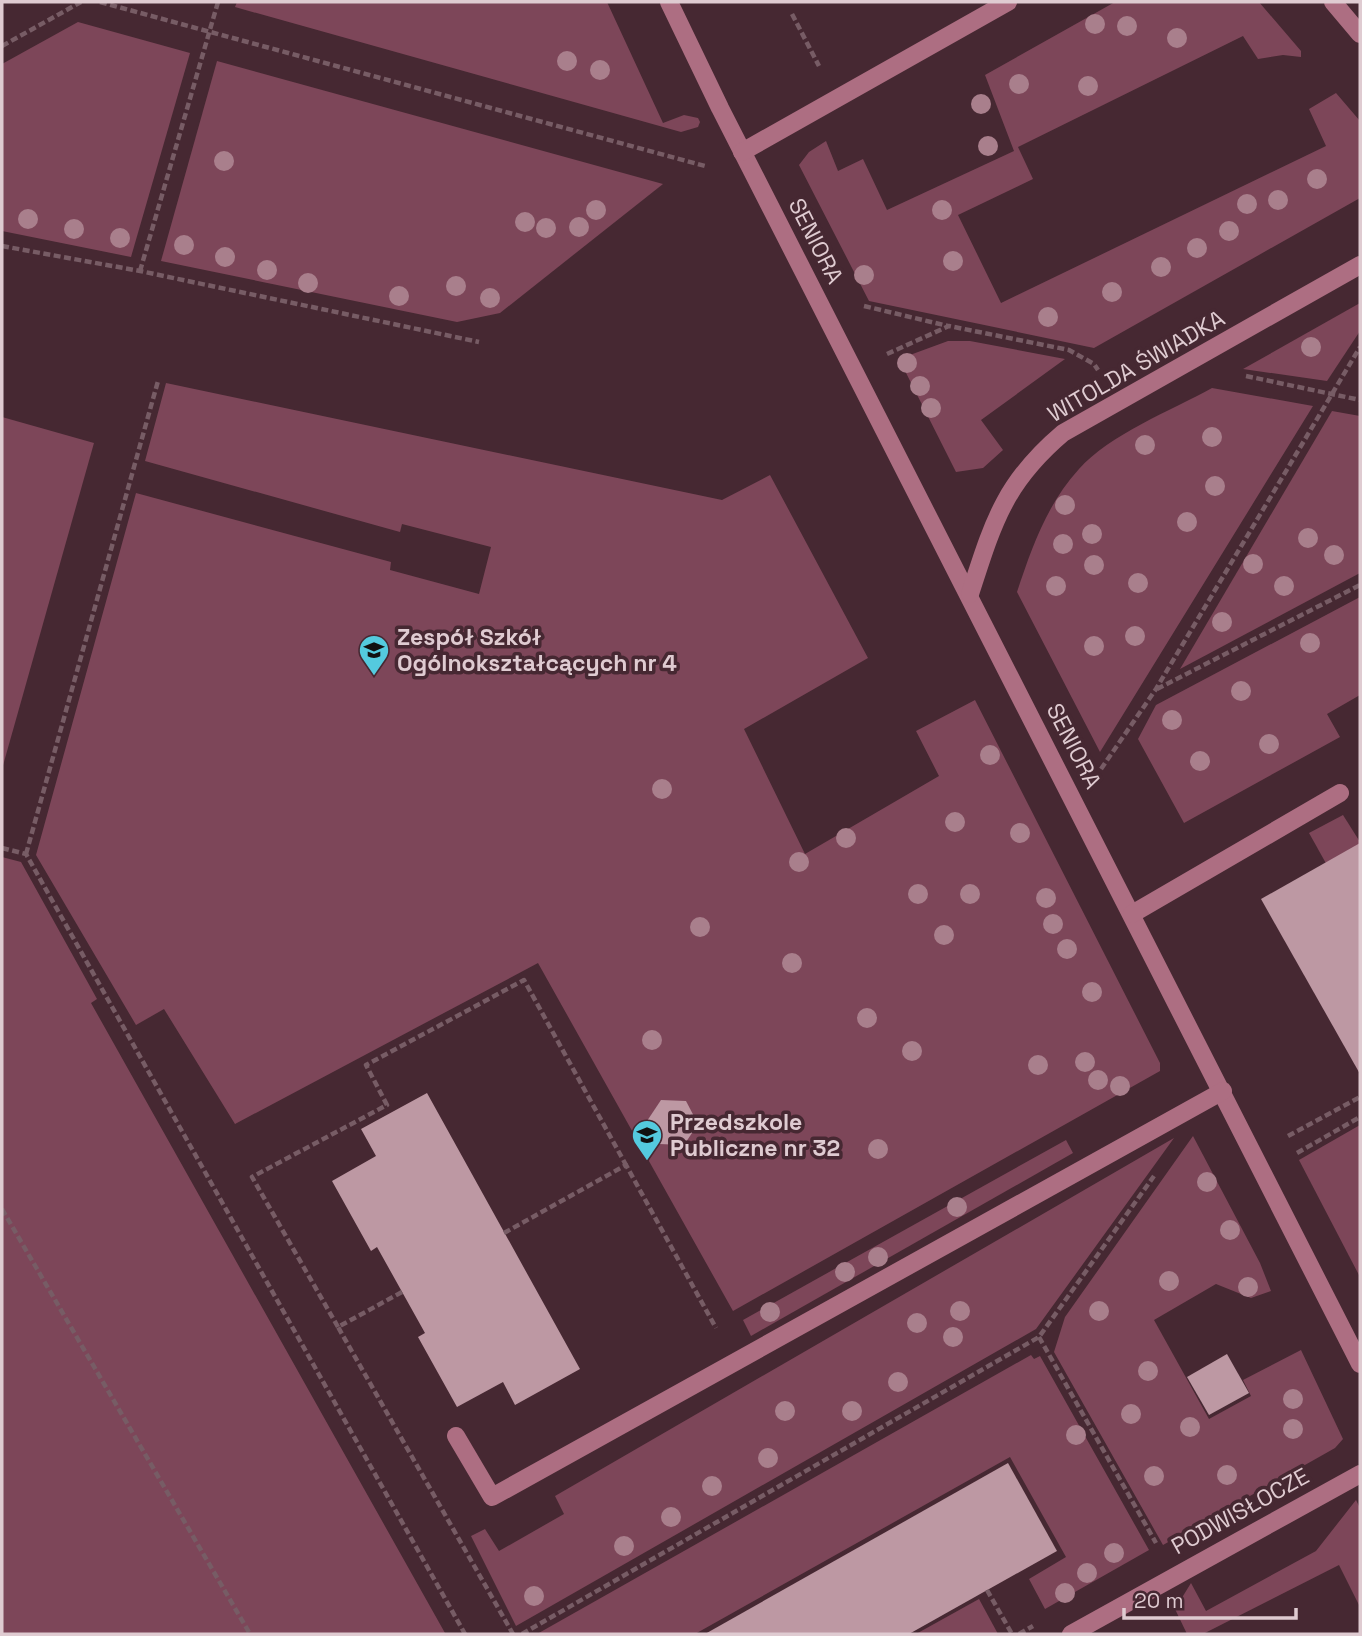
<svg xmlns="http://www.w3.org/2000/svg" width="1362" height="1636" font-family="'Space Grotesk',sans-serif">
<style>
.green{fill:#7d4659}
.building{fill:#bd98a3}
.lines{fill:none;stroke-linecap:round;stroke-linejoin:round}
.path{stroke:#775c65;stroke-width:4.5;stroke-dasharray:7 3.5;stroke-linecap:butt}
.minor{stroke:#ad6e82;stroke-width:18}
.tree{fill:#a97f8c}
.labels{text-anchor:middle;stroke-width:7;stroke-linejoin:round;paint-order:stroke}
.street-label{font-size:23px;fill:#dfcbd1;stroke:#462832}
.poi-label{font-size:23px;font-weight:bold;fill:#dfcbd1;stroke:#462832;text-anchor:start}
</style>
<rect width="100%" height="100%" fill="#462832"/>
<!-- green -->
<g class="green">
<path d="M237,2h370l56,121 21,-8 14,3 2,4 -2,5 -17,5 -446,-125z"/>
<path d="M1115,2h144l42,49v6l-18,-2 -25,4 -15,-23 -225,111 15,32 -75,36 43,88 325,-157 -17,-37 27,-16 24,28v77l-266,150 -225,-47 -70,-136 10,-13 17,-11 12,30 25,-12 24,51 127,-59 -29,-76z"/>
<path d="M78,22l112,31 -59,204 -129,-26v-167z"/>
<path d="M217,61l446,123 -163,129 -43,9 -296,-61z"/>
<path d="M1360,303v28l-33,50 -84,-12z"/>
<path d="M948,341h22l95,18 -84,61 22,30 -20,18 -27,4 -57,-113z"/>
<path d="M166,383l556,117 48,-25 98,183 -124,71 61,125 134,-78 -23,-45 59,-31 185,363v8l-427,240 -195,-348 -303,161 -71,-115 -28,16 -100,-170 100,-362 255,69 -1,8 89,24 12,-47 -89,-23 -2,8 -255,-71z"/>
<path d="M1212,388l101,18 -213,346 -83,-160c15,-45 30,-88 62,-123 30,-34 93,-59 133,-81z"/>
<path d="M1332,411l28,5v157l-180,96z"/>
<path d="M2,417l92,26 -92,326z"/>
<path d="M1360,597v98l-33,19 13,23 -156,86 -46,-84 18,-34z"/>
<path d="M1343,815l17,27v82l-51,-91z"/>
<path d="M2,857l19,5 76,137 -6,4 354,630 -443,1z"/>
<path d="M1360,1125v152l-61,-117z"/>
<path d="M1193,1136l67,127 11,28 -20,7 -35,-14 -62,36 55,99 42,-23 -8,-16 58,-30 42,89 -8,9 -172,97 -109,-193 11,-35z"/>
<path d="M1174,1138l-138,191 -520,297 -45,-90 14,-7 14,22 65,-37 -9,-18z"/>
<path d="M1066,1140l7,13 -322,183 -8,-16z"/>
<path d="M1031,1355l3,4 6,-3 109,194 -104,59 -16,-30 37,-22 -56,-100 -315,177h-158z"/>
<path d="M1356,1500l4,8v99l-21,-42 -136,69h-16l-12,-25 16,-26 15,28 110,-60z"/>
<path d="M979,1599l19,35h-82z"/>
</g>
<!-- building -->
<g class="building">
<path d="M1360,843v231l-99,-175z"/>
<path d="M427,1093l153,276 -65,36 -12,-23 -46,25 -39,-70 7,-4 -48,-86 -6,4 -39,-70 44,-25 -15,-27z"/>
<path d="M661,1100l25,1 12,23 -14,21 -25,-1 -12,-23z"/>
<path d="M1227,1354l22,39 -40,22 -22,-38z"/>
<path d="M1008,1463l49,88 -148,83h-204z"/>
</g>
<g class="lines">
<!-- path -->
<g class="path">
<path d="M100,2l605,164"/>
<path d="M792,14l27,52"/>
<path d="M2,46l79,-44"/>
<path d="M2,246l138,25 339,71"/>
<path d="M140,271l78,-269"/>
<path d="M864,306l84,20"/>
<path d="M887,354l62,-28 120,24 25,14 4,6"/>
<path d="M1246,376l114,24"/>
<path d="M1157,689l203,-104"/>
<path d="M1101,769l55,-80 204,-342"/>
<path d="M2,848l24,6 439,780"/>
<path d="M26,854l132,-473"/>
<path d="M1288,1136l72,-39"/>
<path d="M1297,1153l63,-36"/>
<path d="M2,1209l248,425"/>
<path d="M504,1233l122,-68 90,163"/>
<path d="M402,1292l-64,35 175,307"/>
<path d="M338,1327l-86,-150 135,-72 -21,-40 158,-85 102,185"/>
<path d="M1039,1337l117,206"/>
<path d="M987,1590l25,44"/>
<path d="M522,1634l517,-297 115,-161"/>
<path d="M1019,1634l14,-8"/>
</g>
<!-- minor -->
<g class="minor">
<path d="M669,2l51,106 640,1256"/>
<path d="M1333,2l27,32"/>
<path d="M742,152l266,-150"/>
<path d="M970,594c23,-71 34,-111 93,-161l297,-168"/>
<path d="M1132,914l208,-121"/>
<path d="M456,1436l36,61 731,-406"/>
<path d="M1071,1634l289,-160"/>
</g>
</g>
<!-- trees -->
<g class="tree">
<circle cx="1095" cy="24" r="10"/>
<circle cx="1127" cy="26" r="10"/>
<circle cx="1177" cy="38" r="10"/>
<circle cx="567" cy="61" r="10"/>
<circle cx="600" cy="70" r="10"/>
<circle cx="1019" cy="84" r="10"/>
<circle cx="1088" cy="86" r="10"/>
<circle cx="981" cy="104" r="10"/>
<circle cx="988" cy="146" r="10"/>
<circle cx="224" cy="161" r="10"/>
<circle cx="1317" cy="179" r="10"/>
<circle cx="1278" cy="200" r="10"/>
<circle cx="1247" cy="204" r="10"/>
<circle cx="596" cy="210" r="10"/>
<circle cx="942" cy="210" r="10"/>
<circle cx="28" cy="219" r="10"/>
<circle cx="525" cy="222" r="10"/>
<circle cx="579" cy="227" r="10"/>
<circle cx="546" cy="228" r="10"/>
<circle cx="74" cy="229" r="10"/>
<circle cx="1229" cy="231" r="10"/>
<circle cx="120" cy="238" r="10"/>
<circle cx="184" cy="245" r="10"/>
<circle cx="1197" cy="248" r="10"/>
<circle cx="225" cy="257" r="10"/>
<circle cx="953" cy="261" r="10"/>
<circle cx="1161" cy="267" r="10"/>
<circle cx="267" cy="270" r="10"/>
<circle cx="864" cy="275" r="10"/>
<circle cx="308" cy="283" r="10"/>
<circle cx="456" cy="286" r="10"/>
<circle cx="1112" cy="292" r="10"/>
<circle cx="399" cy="296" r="10"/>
<circle cx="490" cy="298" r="10"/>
<circle cx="1048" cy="317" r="10"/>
<circle cx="1311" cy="347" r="10"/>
<circle cx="907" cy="363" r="10"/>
<circle cx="920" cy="386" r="10"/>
<circle cx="931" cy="408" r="10"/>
<circle cx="1212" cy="437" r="10"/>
<circle cx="1145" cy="445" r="10"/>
<circle cx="1215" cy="486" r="10"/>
<circle cx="1065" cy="505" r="10"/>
<circle cx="1187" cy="522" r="10"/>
<circle cx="1092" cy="534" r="10"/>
<circle cx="1308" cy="538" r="10"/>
<circle cx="1063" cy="544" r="10"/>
<circle cx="1334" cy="555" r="10"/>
<circle cx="1253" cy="564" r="10"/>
<circle cx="1094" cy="565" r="10"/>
<circle cx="1138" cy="583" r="10"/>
<circle cx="1056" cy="586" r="10"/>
<circle cx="1284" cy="586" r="10"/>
<circle cx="1222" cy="622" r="10"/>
<circle cx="1135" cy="636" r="10"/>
<circle cx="1310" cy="643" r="10"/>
<circle cx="1094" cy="646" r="10"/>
<circle cx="1241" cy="691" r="10"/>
<circle cx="1172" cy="720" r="10"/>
<circle cx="1269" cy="744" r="10"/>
<circle cx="990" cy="755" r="10"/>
<circle cx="1200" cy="761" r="10"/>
<circle cx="662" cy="789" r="10"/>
<circle cx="955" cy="822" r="10"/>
<circle cx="1020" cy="833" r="10"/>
<circle cx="846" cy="838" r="10"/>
<circle cx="799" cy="862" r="10"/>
<circle cx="918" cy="894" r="10"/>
<circle cx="970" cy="894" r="10"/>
<circle cx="1046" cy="898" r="10"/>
<circle cx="1053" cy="924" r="10"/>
<circle cx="700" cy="927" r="10"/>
<circle cx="944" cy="935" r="10"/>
<circle cx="1067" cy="949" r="10"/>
<circle cx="792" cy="963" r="10"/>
<circle cx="1092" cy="992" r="10"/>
<circle cx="867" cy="1018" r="10"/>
<circle cx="652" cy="1040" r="10"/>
<circle cx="912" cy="1051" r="10"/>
<circle cx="1085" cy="1062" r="10"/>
<circle cx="1038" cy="1065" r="10"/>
<circle cx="1098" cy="1080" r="10"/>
<circle cx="1120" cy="1086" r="10"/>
<circle cx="878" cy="1149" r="10"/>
<circle cx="1207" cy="1182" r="10"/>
<circle cx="957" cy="1207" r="10"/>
<circle cx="1230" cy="1230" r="10"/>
<circle cx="878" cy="1257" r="10"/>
<circle cx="845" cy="1272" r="10"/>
<circle cx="1169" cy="1281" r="10"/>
<circle cx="1248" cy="1287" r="10"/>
<circle cx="960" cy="1311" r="10"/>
<circle cx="1099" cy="1311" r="10"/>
<circle cx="770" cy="1312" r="10"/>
<circle cx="917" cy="1323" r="10"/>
<circle cx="953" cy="1337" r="10"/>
<circle cx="1148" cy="1371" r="10"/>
<circle cx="898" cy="1382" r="10"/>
<circle cx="1293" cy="1399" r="10"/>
<circle cx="785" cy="1411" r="10"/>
<circle cx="852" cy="1411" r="10"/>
<circle cx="1131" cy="1414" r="10"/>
<circle cx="1190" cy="1427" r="10"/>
<circle cx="1293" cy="1429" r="10"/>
<circle cx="1076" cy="1435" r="10"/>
<circle cx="768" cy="1458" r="10"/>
<circle cx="1227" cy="1475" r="10"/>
<circle cx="1154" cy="1476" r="10"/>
<circle cx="712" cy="1486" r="10"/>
<circle cx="671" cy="1517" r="10"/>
<circle cx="624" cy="1546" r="10"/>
<circle cx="1114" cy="1553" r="10"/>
<circle cx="1087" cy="1573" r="10"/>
<circle cx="1065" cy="1593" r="10"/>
<circle cx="534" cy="1596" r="10"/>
</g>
<!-- icons -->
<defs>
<g id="school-pin" transform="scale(1.575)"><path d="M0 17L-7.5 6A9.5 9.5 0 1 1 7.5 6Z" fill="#54cade" stroke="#462832"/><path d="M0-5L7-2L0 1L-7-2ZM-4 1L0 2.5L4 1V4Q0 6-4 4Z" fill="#111"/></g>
</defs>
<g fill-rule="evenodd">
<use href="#school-pin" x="374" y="650"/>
<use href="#school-pin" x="647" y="1135"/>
</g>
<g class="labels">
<!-- street labels -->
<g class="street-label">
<text transform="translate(816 241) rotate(63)" y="8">SENIORA</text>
<text transform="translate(1136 366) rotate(-30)" y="8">WITOLDA ŚWIADKA</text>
<text transform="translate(1074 746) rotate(63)" y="8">SENIORA</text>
<text transform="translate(1240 1511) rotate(-29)" y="8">PODWISŁOCZE</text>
</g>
<!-- poi labels -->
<g class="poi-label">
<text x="397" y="645">Zespół Szkół<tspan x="397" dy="26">Ogólnokształcących nr 4</tspan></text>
<text x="670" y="1130">Przedszkole<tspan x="670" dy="26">Publiczne nr 32</tspan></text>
</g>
</g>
<!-- border -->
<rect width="1362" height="1636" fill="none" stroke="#dfcbd1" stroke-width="7"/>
<!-- scale -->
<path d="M1124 1608v10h172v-10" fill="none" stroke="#dfcbd1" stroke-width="3.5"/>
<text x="1134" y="1608" font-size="21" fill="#dfcbd1" stroke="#462832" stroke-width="5" paint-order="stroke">20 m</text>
</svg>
